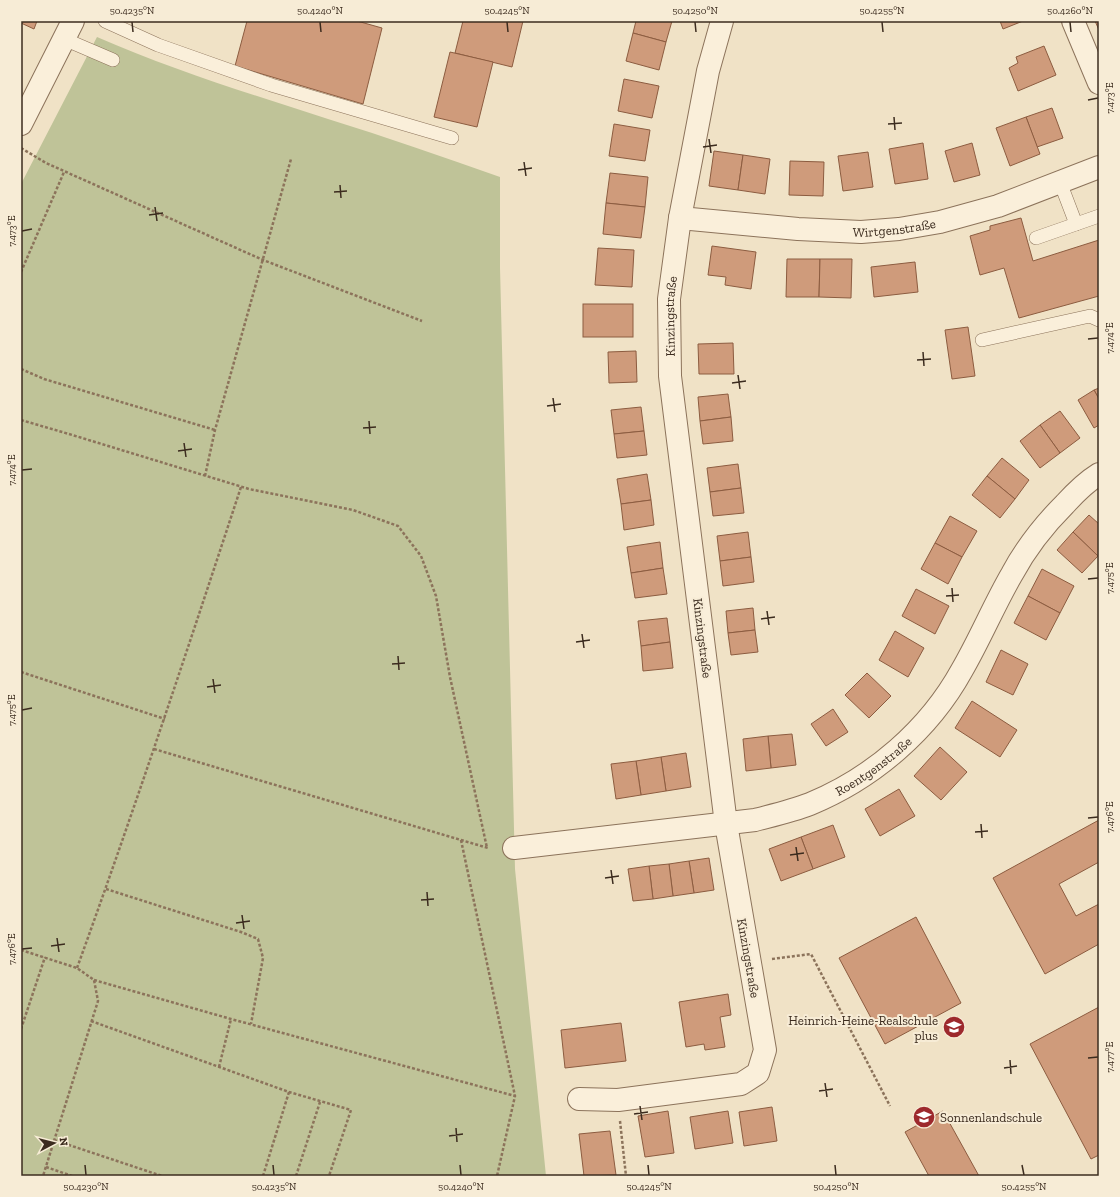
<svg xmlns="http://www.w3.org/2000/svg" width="1120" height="1197" font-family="'Zilla Slab',serif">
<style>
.cemetery{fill:#bfc398}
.building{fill:#cf9b7b;stroke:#8c5c40}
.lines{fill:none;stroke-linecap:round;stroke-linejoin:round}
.lane-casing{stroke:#8c735b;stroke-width:14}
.street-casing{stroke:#8c735b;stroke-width:24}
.path{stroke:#8c735b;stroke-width:2.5;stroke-dasharray:3 2;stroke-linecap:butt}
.lane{stroke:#faefda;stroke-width:13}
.street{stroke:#faefda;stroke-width:22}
.ticks{fill:none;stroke:#3c2c1f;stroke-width:1.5}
.labels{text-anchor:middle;stroke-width:4;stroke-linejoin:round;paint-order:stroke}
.street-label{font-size:13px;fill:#3c2c1f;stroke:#f7ecd6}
.poi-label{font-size:13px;fill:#3c2c1f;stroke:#f7ecd6;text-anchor:end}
.neatline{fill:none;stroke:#3c2c1f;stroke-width:1.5}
.ticks-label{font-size:10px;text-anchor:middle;fill:#3c2c1f}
</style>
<rect width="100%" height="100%" fill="#f0e2c6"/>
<!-- cemetery -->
<path class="cemetery" d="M97,37c75,33 154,57 231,82 58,18 115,38 172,58v91l15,601 31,307h-525v-992z"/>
<!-- building -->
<g class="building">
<path d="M21,21h16l-3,8 -13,-6z"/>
<path d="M247,21h110l25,7 -19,76 -128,-38z"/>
<path d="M463,21h60l-11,46 -57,-14z"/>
<path d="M636,21h36l-6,21 -33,-9z"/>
<path d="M1000,21h23l-20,8z"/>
<path d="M1095,21h4v9z"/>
<path d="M633,33l33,9 -7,28 -33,-9z"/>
<path d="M1044,46l12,29 -38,16 -9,-23 9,-5 -2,-6z"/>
<path d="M450,52l43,10 -16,65 -43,-10z"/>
<path d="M624,79l35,7 -7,32 -34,-7z"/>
<path d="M1052,108l11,30 -26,9 -11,-30z"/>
<path d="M1026,117l14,37 -30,12 -14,-38z"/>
<path d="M614,124l36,6 -5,31 -36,-5z"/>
<path d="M923,143l5,36 -33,5 -6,-35z"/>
<path d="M972,143l8,32 -26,7 -9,-31z"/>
<path d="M714,151l29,4 -5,35 -29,-4z"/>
<path d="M868,152l5,35 -30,4 -5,-35z"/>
<path d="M743,155l27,4 -5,35 -27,-4z"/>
<path d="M790,161l34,1 -1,34 -34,-1z"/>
<path d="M610,173l38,4 -3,30 -39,-4z"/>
<path d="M606,203l39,4 -4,31 -38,-4z"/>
<path d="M1021,218l12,43 66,-21v56l-80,22 -15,-50 -24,7 -10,-39 20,-6v-4z"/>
<path d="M712,246l44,6 -5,37 -26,-4 1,-8 -18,-2z"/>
<path d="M598,248l36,2 -2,37 -37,-2z"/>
<path d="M787,259h33l-1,38h-33z"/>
<path d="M820,259h32l-1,39 -32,-1z"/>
<path d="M915,262l3,30 -44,5 -3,-30z"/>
<rect x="583" y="304" width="50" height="33"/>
<path d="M968,327l7,49 -23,3 -7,-49z"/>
<path d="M733,343l1,31h-35l-1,-30z"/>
<path d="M636,351l1,31 -28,1 -1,-31z"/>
<path d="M1099,388v11l-5,-9z"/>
<path d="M1094,390l5,9v26l-5,3 -16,-28z"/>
<path d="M728,394l3,23 -31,4 -2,-24z"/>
<path d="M641,407l3,24 -30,3 -3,-24z"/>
<path d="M1060,411l20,27 -20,15 -20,-28z"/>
<path d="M731,417l2,24 -30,3 -3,-23z"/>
<path d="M1040,425l20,28 -20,15 -20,-27z"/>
<path d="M644,431l3,24 -30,3 -3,-24z"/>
<path d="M1002,458l27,22 -14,19 -28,-23z"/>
<path d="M738,464l3,24 -31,4 -3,-24z"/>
<path d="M647,474l4,26 -30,4 -4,-25z"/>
<path d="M987,476l28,23 -15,19 -28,-23z"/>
<path d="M741,488l3,25 -31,3 -3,-24z"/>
<path d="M651,500l3,25 -30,5 -3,-26z"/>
<path d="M1089,515l10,9v30l-1,2 -25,-24z"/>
<path d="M950,516l27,15 -15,26 -27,-14z"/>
<path d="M748,532l3,25 -31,4 -3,-25z"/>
<path d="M1073,532l25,24 -16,17 -25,-23z"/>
<path d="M660,542l3,26 -32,5 -4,-26z"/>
<path d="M935,543l27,14 -14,27 -27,-15z"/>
<path d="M751,557l3,25 -31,4 -3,-25z"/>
<path d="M663,568l4,26 -32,4 -4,-25z"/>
<path d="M1042,569l32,17 -14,27 -32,-17z"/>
<path d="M916,589l33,17 -14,28 -33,-18z"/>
<path d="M1028,596l32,17 -14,27 -32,-17z"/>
<path d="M753,608l2,22 -27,3 -2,-22z"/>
<path d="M667,618l3,24 -29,4 -3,-25z"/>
<path d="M755,630l3,22 -27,3 -3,-22z"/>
<path d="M895,631l29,17 -16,29 -29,-17z"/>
<path d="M670,642l3,26 -30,3 -2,-25z"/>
<path d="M1001,650l27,14 -15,31 -27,-13z"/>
<path d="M867,673l24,23 -22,22 -24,-23z"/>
<path d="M972,701l45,29 -17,27 -45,-29z"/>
<path d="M833,709l15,23 -22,14 -15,-22z"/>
<path d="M792,734l4,31 -25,3 -3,-32z"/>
<path d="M768,736l3,32 -25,3 -3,-32z"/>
<path d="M940,747l27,25 -26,28 -27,-24z"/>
<path d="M686,753l5,34 -25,4 -5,-34z"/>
<path d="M661,757l5,34 -25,4 -5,-34z"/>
<path d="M636,761l5,34 -25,4 -5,-35z"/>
<path d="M899,789l16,27 -35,20 -15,-27z"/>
<path d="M1099,820v42l-40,22 17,32 23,-12v40l-54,30 -52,-96z"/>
<path d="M833,825l12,32 -32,12 -12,-32z"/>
<path d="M801,837l12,32 -32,12 -12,-32z"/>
<path d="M709,858l5,32 -20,3 -5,-32z"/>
<path d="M689,861l5,32 -21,3 -4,-32z"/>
<path d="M669,864l4,32 -20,3 -4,-33z"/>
<path d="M649,866l4,33 -20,2 -5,-32z"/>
<path d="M916,917l45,86 -76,41 -46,-86z"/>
<path d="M728,994l3,21 -11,2 5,30 -20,3 -1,-6 -18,3 -7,-45z"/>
<path d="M1099,1007v148l-8,4 -61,-115z"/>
<path d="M621,1023l5,38 -61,7 -4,-38z"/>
<path d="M772,1107l5,34 -33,5 -5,-34z"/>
<path d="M668,1111l6,42 -29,4 -7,-41z"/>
<path d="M728,1111l5,32 -38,6 -5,-32z"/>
<path d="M943,1111l36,65h-50l-24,-44z"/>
<path d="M610,1131l6,44 -32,1 -5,-42z"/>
</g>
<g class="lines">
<!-- lane casing -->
<g class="lane-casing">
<g id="lane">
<path d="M105,21l53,24 113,40 181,53"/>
<path d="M64,39l49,21"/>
<path d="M1060,182l16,42"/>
<path d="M1036,238l63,-22"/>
<path d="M982,340l108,-24 9,4"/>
</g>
</g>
<!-- street casing -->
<g class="street-casing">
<g id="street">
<path d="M1073,21l26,62"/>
<path d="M21,124l52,-103"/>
<path id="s1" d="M680,218l118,11 63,3 38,-3 41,-7 58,-16 101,-39"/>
<path id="s2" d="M514,848l241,-28c19,-5 37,-9 55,-16 63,-26 119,-74 152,-134 18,-31 32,-65 50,-96 14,-26 33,-50 53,-70 10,-11 21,-22 34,-30"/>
<path id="s3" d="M579,1099l39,1 123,-16 17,-11 7,-23 -39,-226 -56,-448 -1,-77 11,-81 28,-147 14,-50"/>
</g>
</g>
<!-- path -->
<g class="path">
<path d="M21,148l25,15 217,97 159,61"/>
<path d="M21,272l43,-100"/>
<path d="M21,369l23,10 171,51"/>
<path d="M21,420l48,14 180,55 104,21 45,16 23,30 15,40 14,81 37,171"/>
<path d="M205,476l10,-46 76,-271"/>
<path d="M21,672l144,47"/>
<path d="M154,749l334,99"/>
<path d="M461,840l54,256 -18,80"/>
<path d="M106,889l135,43 17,7 5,19 -12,66"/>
<path d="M21,950l56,18 17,12 4,21 -55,175"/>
<path d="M772,959l39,-5 79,152"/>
<path d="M77,968c58,-160 111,-320 164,-481"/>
<path d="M94,980l137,39 284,77"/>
<path d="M91,1021l198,71 62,18 -22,66"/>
<path d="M21,1029l24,-72"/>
<path d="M219,1067l12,-48"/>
<path d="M620,1121l6,55"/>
<path d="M54,1140l108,36"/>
<path d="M46,1167l26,9"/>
<path d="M263,1176l26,-84"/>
<path d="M296,1176l24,-74"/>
</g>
<!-- lane -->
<use href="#lane" class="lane"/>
<!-- street -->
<use href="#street" class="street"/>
</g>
<!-- ticks -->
<path class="ticks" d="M132,22l1,10M320,22l1,10M507,22l1,10M695,22l1,10M882,22l1,10M1070,22l1,10M1088,100l10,-2M894,117l1,13M888,124l14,-1M709,139l2,14M703,147l14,-2M524,162l2,14M518,170l14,-2M340,185l1,13M334,192l13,-1M155,207l2,14M149,215l14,-2M22,231l10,-2M1088,339l10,-1M923,352l1,14M917,360l14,-1M738,375l2,14M732,383l14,-2M553,398l2,14M547,406l14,-2M369,421l1,13M363,428l13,-1M184,443l2,14M178,451l14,-2M22,470l10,-1M1088,579l10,-1M952,588l1,14M946,596l13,-1M767,611l2,14M761,619l14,-2M582,634l2,14M576,642l14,-2M398,656l1,14M392,664l13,-1M213,679l2,14M207,687l14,-2M22,710l10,-2M1088,818l10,-1M981,824l1,14M975,832l13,-1M796,847l2,14M790,855l14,-2M611,870l2,14M605,878l14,-2M427,892l1,14M421,900l13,-1M242,915l2,14M236,923l14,-2M57,938l2,14M51,946l14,-2M22,949l10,-1M1088,1058l10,-1M1010,1060l1,14M1004,1068l13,-2M825,1083l2,14M819,1091l14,-2M640,1106l2,14M634,1114l14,-2M456,1128l1,14M449,1136l14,-2M85,1165l1,10M273,1165l1,10M460,1165l1,10M648,1165l1,10M835,1165l1,10M1022,1165l2,10"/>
<!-- icons -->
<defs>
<g id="school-disc" transform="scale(1.15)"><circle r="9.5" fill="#9d292d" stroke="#f7ecd6"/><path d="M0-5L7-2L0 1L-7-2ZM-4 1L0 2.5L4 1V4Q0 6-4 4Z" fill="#fff"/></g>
</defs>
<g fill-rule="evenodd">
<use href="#school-disc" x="954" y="1027"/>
<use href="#school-disc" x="924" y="1117"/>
</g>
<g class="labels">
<!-- street labels -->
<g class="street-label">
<text dy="5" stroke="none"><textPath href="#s1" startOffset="215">Wirtgenstraße</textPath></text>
<text dy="5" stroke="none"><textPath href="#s3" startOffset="948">Kinzingstraße</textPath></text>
<text transform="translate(703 638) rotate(83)" y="5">Kinzingstraße</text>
<text dy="5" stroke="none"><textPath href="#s2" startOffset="374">Roentgenstraße</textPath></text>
<text transform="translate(749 958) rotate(80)" y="5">Kinzingstraße</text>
</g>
<!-- poi labels -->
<g class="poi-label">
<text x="938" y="1025">Heinrich-Heine-Realschule<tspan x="938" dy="15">plus</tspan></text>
<text x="940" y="1122" text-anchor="start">Sonnenlandschule</text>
</g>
</g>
<!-- border -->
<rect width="1120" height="1197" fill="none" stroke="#f7ecd6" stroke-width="44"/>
<!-- north arrow -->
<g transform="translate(54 1143) rotate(83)" stroke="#f7ecd6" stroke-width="3" paint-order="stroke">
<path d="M0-3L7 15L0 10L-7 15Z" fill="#3c2c1f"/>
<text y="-6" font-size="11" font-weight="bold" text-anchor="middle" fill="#3c2c1f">N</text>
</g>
<rect x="22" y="22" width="1076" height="1153" class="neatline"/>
<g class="ticks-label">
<text x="132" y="14">50.4235°N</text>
<text x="320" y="14">50.4240°N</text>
<text x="507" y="14">50.4245°N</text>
<text x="695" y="14">50.4250°N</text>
<text x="882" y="14">50.4255°N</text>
<text x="1070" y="14">50.4260°N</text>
<text transform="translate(1109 98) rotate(-90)" y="4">7.473°E</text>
<text transform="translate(11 231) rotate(-90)" y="4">7.473°E</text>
<text transform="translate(1109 338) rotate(-90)" y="4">7.474°E</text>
<text transform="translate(11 470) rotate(-90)" y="4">7.474°E</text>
<text transform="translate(1109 578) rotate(-90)" y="4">7.475°E</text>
<text transform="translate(11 710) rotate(-90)" y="4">7.475°E</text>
<text transform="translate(1109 817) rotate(-90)" y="4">7.476°E</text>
<text transform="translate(11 949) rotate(-90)" y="4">7.476°E</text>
<text transform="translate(1109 1057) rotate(-90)" y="4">7.477°E</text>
<text x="86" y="1190">50.4230°N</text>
<text x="274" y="1190">50.4235°N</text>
<text x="461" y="1190">50.4240°N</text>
<text x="649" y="1190">50.4245°N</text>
<text x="836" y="1190">50.4250°N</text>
<text x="1024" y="1190">50.4255°N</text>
</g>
</svg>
